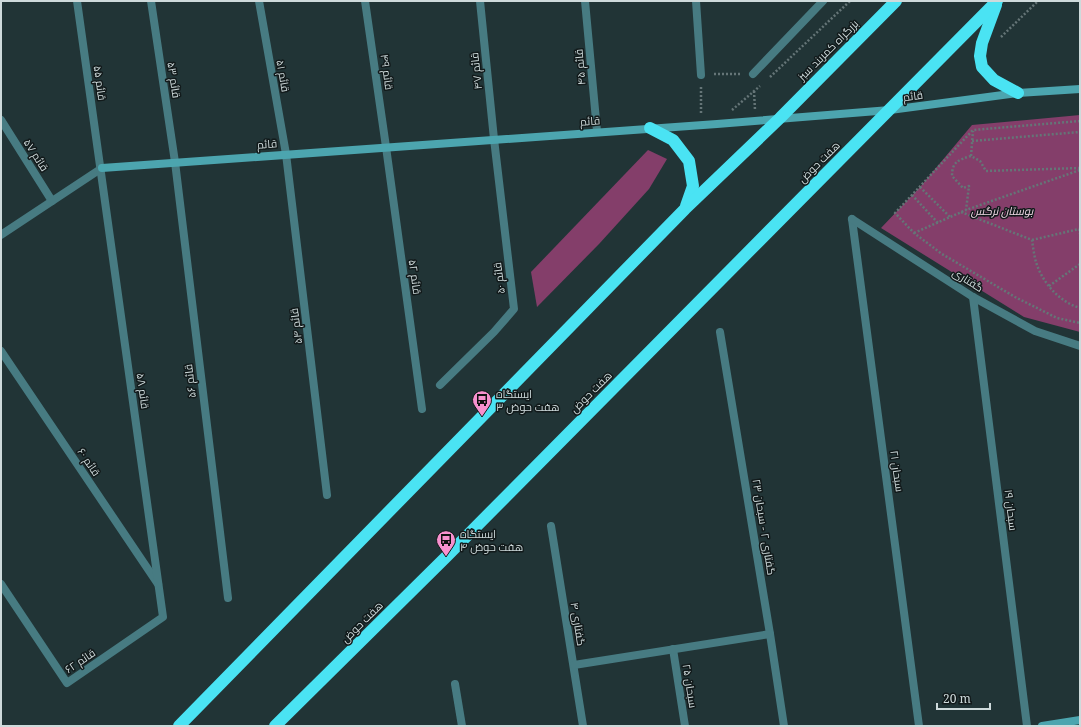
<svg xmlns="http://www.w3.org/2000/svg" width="1081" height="727" font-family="'Noto Serif',Cairo,serif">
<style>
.green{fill:#843e6a}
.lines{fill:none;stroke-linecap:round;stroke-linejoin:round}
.path{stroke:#657577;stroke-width:2.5;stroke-dasharray:2 2;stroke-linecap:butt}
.street{stroke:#477b82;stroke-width:8}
.secondary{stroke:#4ca5af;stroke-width:8}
.highway{stroke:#4ae3f3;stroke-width:12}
.labels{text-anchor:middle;stroke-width:3;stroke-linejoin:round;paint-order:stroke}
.street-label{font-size:11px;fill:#cedadb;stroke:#121a1b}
.park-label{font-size:11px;font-style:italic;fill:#f0d8e5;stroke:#121a1b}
.poi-label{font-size:11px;fill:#cedadb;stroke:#121a1b;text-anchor:start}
</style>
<rect width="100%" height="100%" fill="#213436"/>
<!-- green -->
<g class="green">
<path d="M1080,115v217l-56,-15 -143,-89 39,-41 52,-62z"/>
<path d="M648,150l19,9 -18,30 -50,55 -62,63 -6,-35z"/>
</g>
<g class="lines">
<!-- path -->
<g class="path">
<path d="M1001,37l37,-36"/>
<path d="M714,74h27"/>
<path d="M770,77l80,-76"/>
<path d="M701,87v27"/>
<path d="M754,91l1,19"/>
<path d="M732,110l28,-24"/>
<path d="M1080,121l-107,9 -78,83 19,20 28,21 73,43 42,21 23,5"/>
<path d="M972,141l108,-9"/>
<path d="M971,156l2,-25"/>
<path d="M1080,168l-94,3 -6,-10 -9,-5c-13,4 -19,6 -19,20l11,12 6,-2 -3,24 114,-40"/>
<path d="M920,187l30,30"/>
<path d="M912,195l26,28"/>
<path d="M961,212l71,28c1,7 2,15 4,22 6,20 23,40 44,46"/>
<path d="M914,233l52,-23"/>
<path d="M1032,240l47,-11 1,5"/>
<path d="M1049,286l31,-22"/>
</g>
<!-- street -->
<g class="street">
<path d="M151,1l24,161 53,436"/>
<path d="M259,1l27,153 41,341"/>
<path d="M365,1l21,146 36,262"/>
<path d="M585,1l12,130"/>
<path d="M696,1l5,74"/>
<path d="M753,74l70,-73"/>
<path d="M1,120l51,81"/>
<path d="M852,219l67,507"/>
<path d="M852,219l121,78 62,34 45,15"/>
<path d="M1,235l101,-67"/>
<path d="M973,297l54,429"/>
<path d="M720,332l50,302 14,92"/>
<path d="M1,351l157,233"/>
<path d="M440,385l54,-53 20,-23 -20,-170 -14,-138"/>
<path d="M551,526l32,200"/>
<path d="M1,584l66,99 96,-66 -86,-616"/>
<path d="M673,649l12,77"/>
<path d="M574,665l196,-31"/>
<path d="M455,684l7,42"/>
</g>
<!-- secondary -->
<g class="secondary">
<path d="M102,168l615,-44 173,-14 128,-17 62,-4"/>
<path d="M1042,726l38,-6"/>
</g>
<!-- highway -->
<g class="highway">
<path d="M996,5l-14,38 -2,13 2,11 12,13 24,13"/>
<path d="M650,128l23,12 16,21 4,25 -7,20"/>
<path d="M179,726l506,-517 95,-91 116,-117"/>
<path d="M275,726l171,-169 551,-556"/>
</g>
</g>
<!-- icons -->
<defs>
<g id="bus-pin" transform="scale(1)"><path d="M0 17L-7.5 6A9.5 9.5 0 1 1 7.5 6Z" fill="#f790ce" stroke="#121a1b"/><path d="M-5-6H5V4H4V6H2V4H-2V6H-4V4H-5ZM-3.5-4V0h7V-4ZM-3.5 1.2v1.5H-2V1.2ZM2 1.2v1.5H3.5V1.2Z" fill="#111"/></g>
</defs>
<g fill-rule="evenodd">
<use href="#bus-pin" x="482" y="400"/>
<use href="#bus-pin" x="446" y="540"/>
</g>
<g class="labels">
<!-- street labels -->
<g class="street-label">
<text transform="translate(828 50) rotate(-45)" y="4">بزرگراه کمربند سبز</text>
<text transform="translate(580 67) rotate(-95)" y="4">قائم ۴۵</text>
<text transform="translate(476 71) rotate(-96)" y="4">قائم ۴۷</text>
<text transform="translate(387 72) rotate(82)" y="4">قائم ۴۹</text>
<text transform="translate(283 76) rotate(80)" y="4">قائم ۵۱</text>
<text transform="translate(174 80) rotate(81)" y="4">قائم ۵۳</text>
<text transform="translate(100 83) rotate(82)" y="4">قائم ۵۵</text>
<text transform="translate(913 96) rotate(-7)" y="4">قائم</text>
<text transform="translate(590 121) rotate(-4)" y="4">قائم</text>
<text transform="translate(267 144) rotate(-4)" y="4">قائم</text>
<text transform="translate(36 155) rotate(57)" y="4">قائم ۵۷</text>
<text transform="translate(819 162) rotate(-45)" y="4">هفت حوض</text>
<text transform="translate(415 277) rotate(82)" y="4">قائم ۵۲</text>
<text transform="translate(499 278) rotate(-97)" y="4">قائم ۵۰</text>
<text transform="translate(968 280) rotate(32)" y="4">گفتاری</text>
<text transform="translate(296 326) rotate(-97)" y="4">قائم ۵۴</text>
<text transform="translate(190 381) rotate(-97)" y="4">قائم ۵۶</text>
<text transform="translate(143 391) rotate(82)" y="4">قائم ۵۸</text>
<text transform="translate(591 392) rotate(-45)" y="4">هفت حوض</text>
<text transform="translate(89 462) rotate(56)" y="4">قائم ۶۰</text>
<text transform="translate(897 471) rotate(82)" y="4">سبحان ۲۱</text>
<text transform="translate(1011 510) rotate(83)" y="4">سبحان ۱۹</text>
<text transform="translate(764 527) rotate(81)" y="4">گفتاری ۲ - سبحان ۲۳</text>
<text transform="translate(362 622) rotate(-45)" y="4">هفت حوض</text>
<text transform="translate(578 624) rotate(81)" y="4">گفتاری ۴</text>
<text transform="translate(80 661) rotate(-34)" y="4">قائم ۶۲</text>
<text transform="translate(690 686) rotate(81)" y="4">سبحان ۲۵</text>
</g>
<!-- park labels -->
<g class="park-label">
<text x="1002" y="215">بوستان نرگس</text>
</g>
<!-- poi labels -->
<g class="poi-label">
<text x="496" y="398">ایستگاه<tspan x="496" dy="13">هفت حوض ۳</tspan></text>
<text x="460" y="538">ایستگاه<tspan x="460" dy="13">هفت حوض ۴</tspan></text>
</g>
</g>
<!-- border -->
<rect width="1081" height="727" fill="none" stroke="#cedadb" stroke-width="4"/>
<!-- scale -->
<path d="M937 703v6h53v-6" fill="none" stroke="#cedadb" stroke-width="2"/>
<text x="943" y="703" font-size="12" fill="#cedadb" stroke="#121a1b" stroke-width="3" paint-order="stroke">20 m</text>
</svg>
